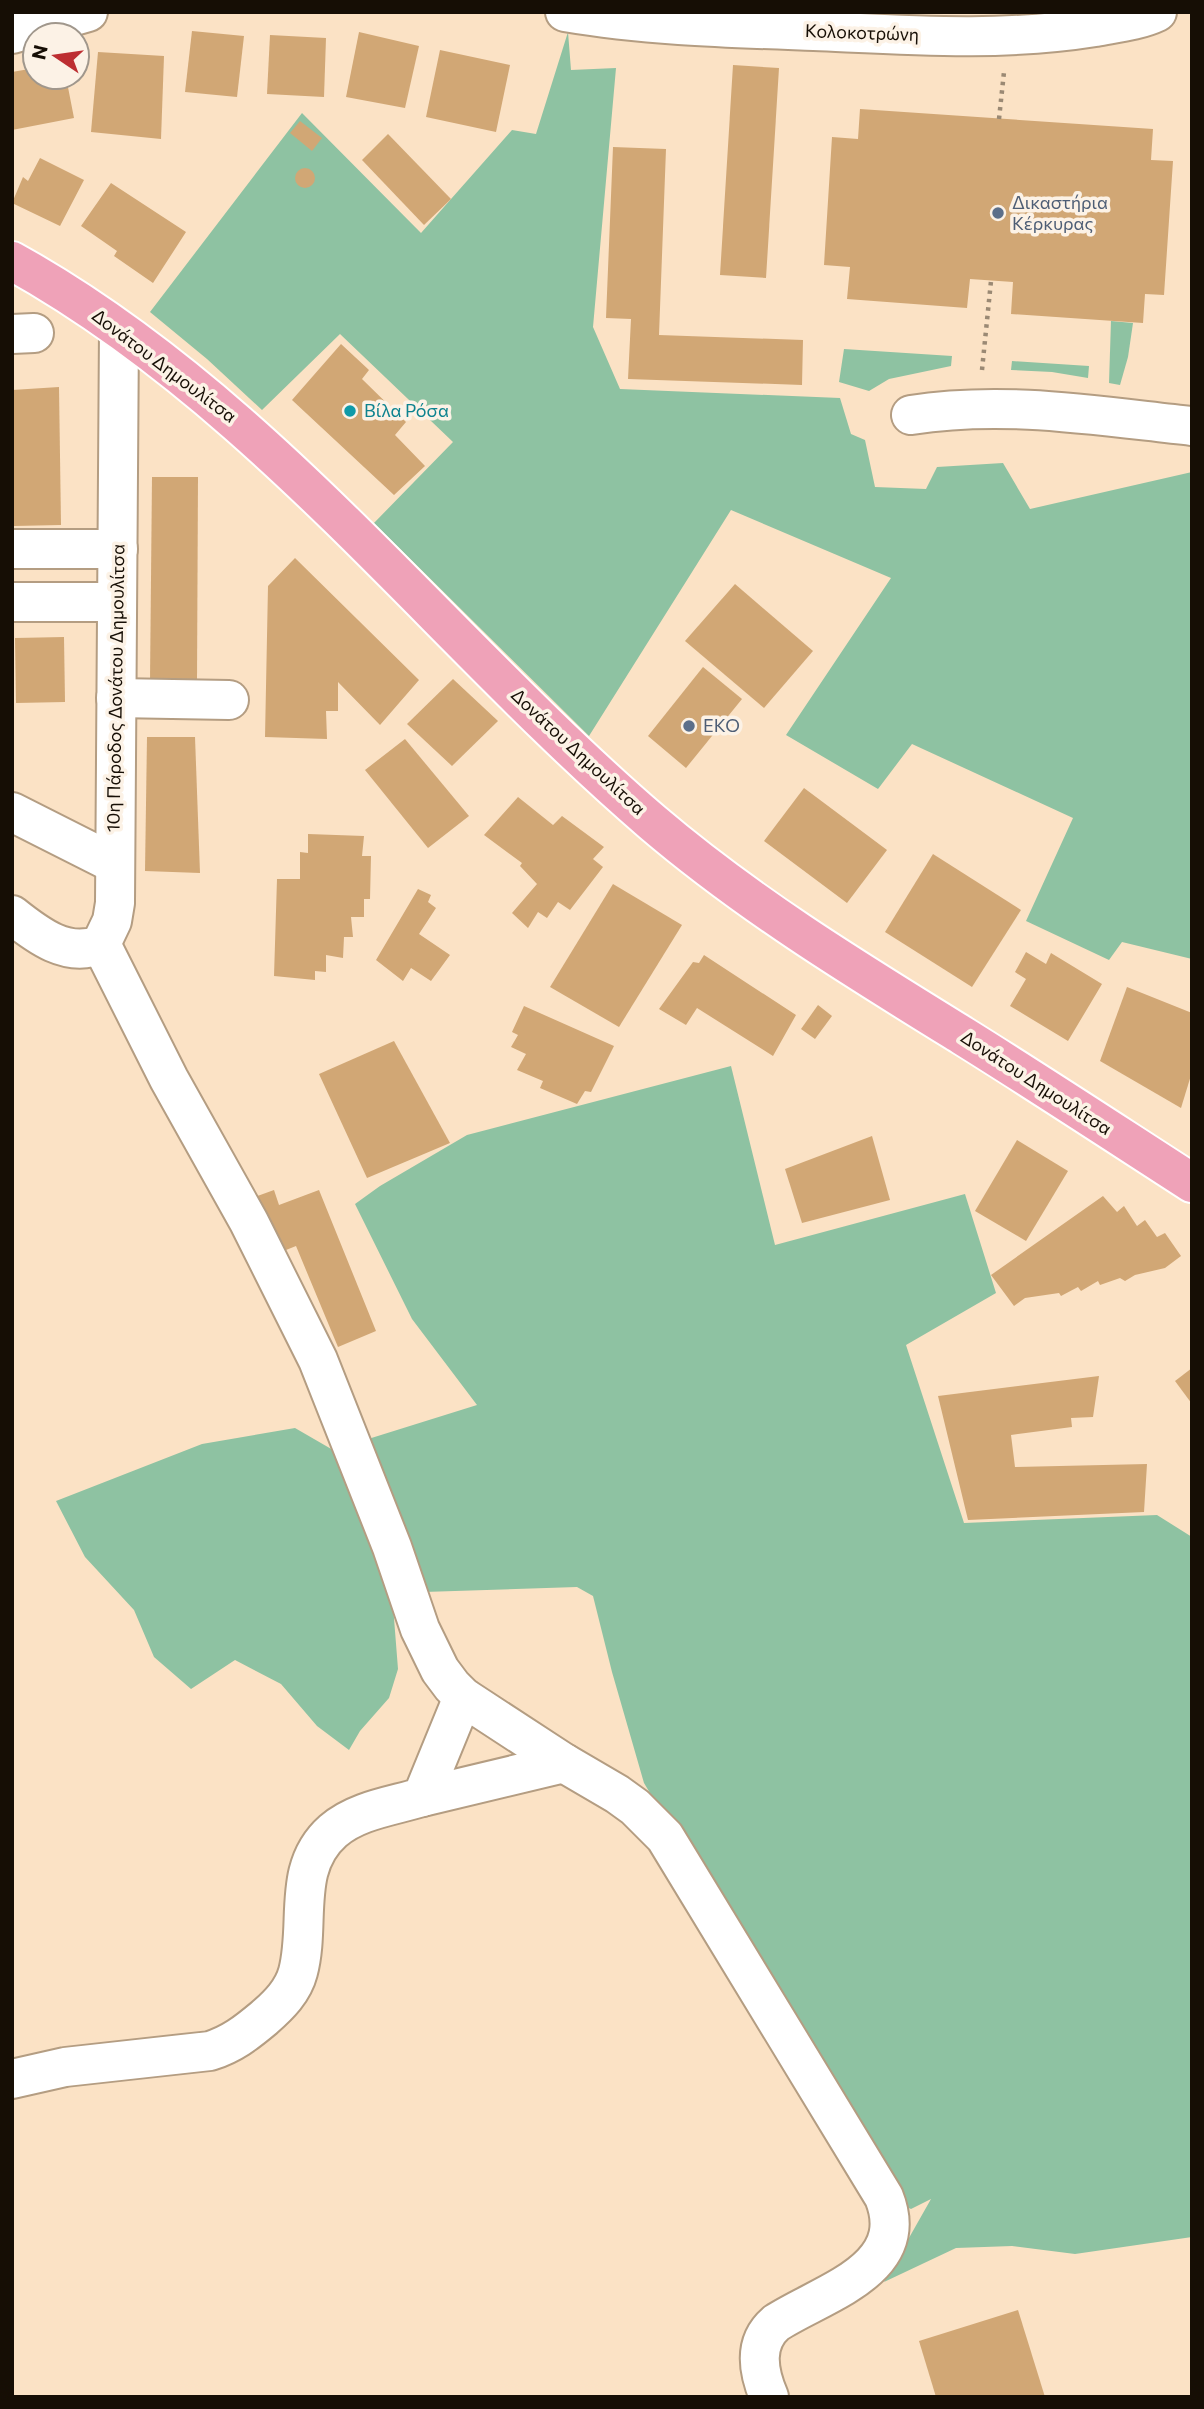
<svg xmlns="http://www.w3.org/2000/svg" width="1204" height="2409" font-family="Commissioner,sans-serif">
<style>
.green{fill:#8ec2a2}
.building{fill:#d1a775}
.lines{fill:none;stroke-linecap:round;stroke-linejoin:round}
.minor-casing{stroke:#b49d82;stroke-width:42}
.major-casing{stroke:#fff;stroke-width:42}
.path{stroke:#9a8974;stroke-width:4.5;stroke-dasharray:3.5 5;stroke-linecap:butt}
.minor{stroke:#fff;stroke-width:38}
.major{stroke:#efa2b8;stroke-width:38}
.service-dot{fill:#5c6f8a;stroke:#fcf2e6;stroke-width:2.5}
.culture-dot{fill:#0f9aa8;stroke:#fcf2e6;stroke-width:2.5}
.labels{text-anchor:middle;stroke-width:7;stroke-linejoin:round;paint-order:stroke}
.street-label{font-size:18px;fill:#160e05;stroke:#fcf2e6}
.service-label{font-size:18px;fill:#4e5e75;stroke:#fcf2e6;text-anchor:start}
.culture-label{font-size:18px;fill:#0d838f;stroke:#fcf2e6;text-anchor:start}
</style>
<rect width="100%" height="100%" fill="#fbe2c5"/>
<!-- green -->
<g class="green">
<path d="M568,32l3,38 45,-2 -23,259 27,62 220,9 11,36 14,6 10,47 51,2 11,-22 66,-4 27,46 162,-37v487l-70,-17 -13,18 -83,-39 47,-103 -161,-74 -34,45 -92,-54 105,-157 -160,-68 -142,226 -215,-213 79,-81 -113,-108 -78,76 -55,-51 -57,-47 152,-199 119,120 91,-103 24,4z"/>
<path d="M1111,321l22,2 -5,34 -8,28 -11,-2z"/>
<path d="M844,349l108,7 -1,10 -62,13 -20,12 -30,-9z"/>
<path d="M1012,361l77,5 -1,12 -36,-6 -41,-2z"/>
<path d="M731,1066l44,179 190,-51 31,99 -90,52 58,178 193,-8 35,22v700l-117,17 -63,-8 -56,2 -72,34 47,-83 -20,10 -19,-9 -248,-417 -32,-111 -19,-76 -16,-9 -185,6 6,76 -9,29 -29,33 -11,19 -32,-24 -36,-42 -46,-24 -44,29 -37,-32 -20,-47 -49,-53 -29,-56 146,-57 93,-16 38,22 144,-45 -65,-86 -57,-115 25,-18 87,-51z"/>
</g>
<!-- building -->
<g class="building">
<path d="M192,31l52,5 -7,61 -52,-5z"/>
<path d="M359,32l60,14 -14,62 -59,-11z"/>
<path d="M270,35l56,3 -2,59 -57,-3z"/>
<path d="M440,50l70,15 -14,67 -70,-15z"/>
<path d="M98,52l66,4 -3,83 -70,-7z"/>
<path d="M733,65l46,3 -13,210 -46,-3z"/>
<path d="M35,68v9h31l8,41 -62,12v-58z"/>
<path d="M860,109l293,20 -2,31 22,1 -9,134 -19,-1 -2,29 -132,-9 2,-32 -43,-3 -3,29 -120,-9 3,-32 -26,-2 8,-128 26,2z"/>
<path d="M300,121l22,17 -10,13 -22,-18z"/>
<path d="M388,134l63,65 -27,26 -62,-65z"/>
<path d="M613,147l53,2 -7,186 144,5 -1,45 -174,-6 3,-60 -25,-1z"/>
<path d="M40,158l44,22 -24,46 -48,-23 11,-26 5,4z"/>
<circle cx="305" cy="178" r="10"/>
<path d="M111,183l75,49 -33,51 -39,-27 3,-5 -36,-25z"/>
<path d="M341,344l28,26 -7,9 44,43 -11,13 30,31 -31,29 -102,-95z"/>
<path d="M59,387l2,138 -47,1 -2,-136z"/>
<path d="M152,477h46l-1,205 -47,-1z"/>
<path d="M295,558l124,122 -39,45 -42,-43v29h-12l1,28 -62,-2 3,-151z"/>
<path d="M735,584l78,67 -49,57 -79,-67z"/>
<path d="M64,637l1,65 -49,1 -1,-65z"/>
<path d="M703,667l39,32 -56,69 -38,-32z"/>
<path d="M453,679l45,42 -46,45 -45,-42z"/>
<path d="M147,737h48l5,136 -55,-2z"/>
<path d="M405,739l64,77 -41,32 -63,-78z"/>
<path d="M804,788l83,62 -40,53 -83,-62z"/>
<path d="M518,797l35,28 9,-9 42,31 -11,12 10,8 -33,43 -12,-8 -11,16 -9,-6 -10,16 -16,-15 25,-29 -17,-18 2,-3 -38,-28z"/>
<path d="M308,834l56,2 -2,20h9l-1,43h-6v18h-13l2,20h-9l-1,21 -17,-3v17l-11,-1v9l-41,-4 3,-97h23v-27l8,1z"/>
<path d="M933,854l88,56 -49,77 -87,-55z"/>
<path d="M613,884l69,41 -63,102 -69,-40z"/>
<path d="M418,889l13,6 -3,7 8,6 -17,26 31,21 -19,26 -20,-13 -8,13 -27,-21z"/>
<path d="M1026,952l20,12 5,-11 51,31 -34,57 -58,-35 16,-27 -11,-7z"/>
<path d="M704,955l92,60 -23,41 -76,-48 -11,17 -27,-16 34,-47 6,1z"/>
<path d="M1127,987l65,26v59l-11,36 -81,-47z"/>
<path d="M818,1005l14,11 -17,23 -14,-10z"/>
<path d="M524,1006l90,40 -23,46 -6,-1 -8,13 -37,-16 3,-7 -26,-11 9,-16 -15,-7 7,-12 -6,-3z"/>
<path d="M394,1041l56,102 -83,35 -48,-104z"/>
<path d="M872,1136l18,64 -88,23 -17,-54z"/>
<path d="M1017,1140l51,31 -42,70 -51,-30z"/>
<path d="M274,1190l5,15 40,-15 57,141 -38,16 -42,-101 -20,8 -24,-56z"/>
<path d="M1103,1196l14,16 7,-6 13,20 8,-6 12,17 8,-4 16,23 -16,12 -30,7 -10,6 -5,-3 -20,7 -2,-4 -17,10 -3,-4 -17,9 -2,-3 -34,5 -11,8 -23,-31z"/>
<path d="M1192,1368v36l-17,-23z"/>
<path d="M1099,1376l-6,41 -22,1 1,9 -61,8 4,32 132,-3 -3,48 -176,8 -30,-124z"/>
<path d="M1018,2310l27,87h-109l-17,-56z"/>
</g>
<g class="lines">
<!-- minor casing -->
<g class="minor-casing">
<g id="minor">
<path d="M565,12c82,14 166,16 249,19 93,4 188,11 281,-4 21,-4 43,-6 62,-15"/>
<path d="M12,34l76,-22"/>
<path d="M12,334l22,-1"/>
<path d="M911,415c94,-15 187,1 281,11"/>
<path d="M12,549h106"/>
<path d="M12,602h105"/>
<path d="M116,698l113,2"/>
<path d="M12,812l103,52"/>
<path d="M12,915c25,20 56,44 89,29l11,-23 3,-18 4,-573"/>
<path d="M101,944l68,135 80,143 69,138 74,187 28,82 20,41 12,16 11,11 101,66 53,31 18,13 30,30 219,360c29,73 -62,96 -108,126 -23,20 -18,48 -7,74"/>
<path d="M422,1797l142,-34"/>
<path d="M12,2079l53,-12 145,-16c22,-7 36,-18 54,-33 15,-13 29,-27 34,-46 13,-49 -7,-104 35,-141 24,-21 60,-25 89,-34l41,-100"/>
</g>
</g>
<!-- major casing -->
<g class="major-casing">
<path id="major" d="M12,261c252,140 425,376 640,561 96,82 204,148 311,214 77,48 153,98 229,147"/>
</g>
<!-- path -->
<g class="path">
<path d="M999,119l5,-47"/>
<path d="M982,370l9,-89"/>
</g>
<!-- minor -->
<use href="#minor" class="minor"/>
<!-- major -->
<use href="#major" class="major"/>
</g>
<!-- markers -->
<g class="service-dot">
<circle cx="998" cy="213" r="7"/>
<circle cx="689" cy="726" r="7"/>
</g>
<circle class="culture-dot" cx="350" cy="411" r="7"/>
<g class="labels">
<!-- street labels -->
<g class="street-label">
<text transform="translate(862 33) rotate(2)" y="6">Κολοκοτρώνη</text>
<text transform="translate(164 366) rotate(37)" y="6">Δονάτου Δημουλίτσα</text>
<text transform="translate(116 688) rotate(-89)" y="6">10η Πάροδος Δονάτου Δημουλίτσα</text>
<text transform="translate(578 752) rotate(43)" y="6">Δονάτου Δημουλίτσα</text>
<text transform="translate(1036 1083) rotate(33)" y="6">Δονάτου Δημουλίτσα</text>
</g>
<!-- service labels -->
<g class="service-label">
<text x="1012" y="209">Δικαστήρια<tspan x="1012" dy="21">Κέρκυρας</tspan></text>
<text x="703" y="732">EKO</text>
</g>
<!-- culture labels -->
<g class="culture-label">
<text x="364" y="417">Βίλα Ρόσα</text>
</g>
</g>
<!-- border -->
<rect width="1204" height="2409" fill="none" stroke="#160e05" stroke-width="28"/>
<!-- north arrow -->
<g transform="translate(56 56) rotate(283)"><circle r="33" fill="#fcf2e6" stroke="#a0978c" stroke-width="2"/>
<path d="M0-5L12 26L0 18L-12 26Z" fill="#bd2e31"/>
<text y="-10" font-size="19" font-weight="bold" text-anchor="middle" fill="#160e05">N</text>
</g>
</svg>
